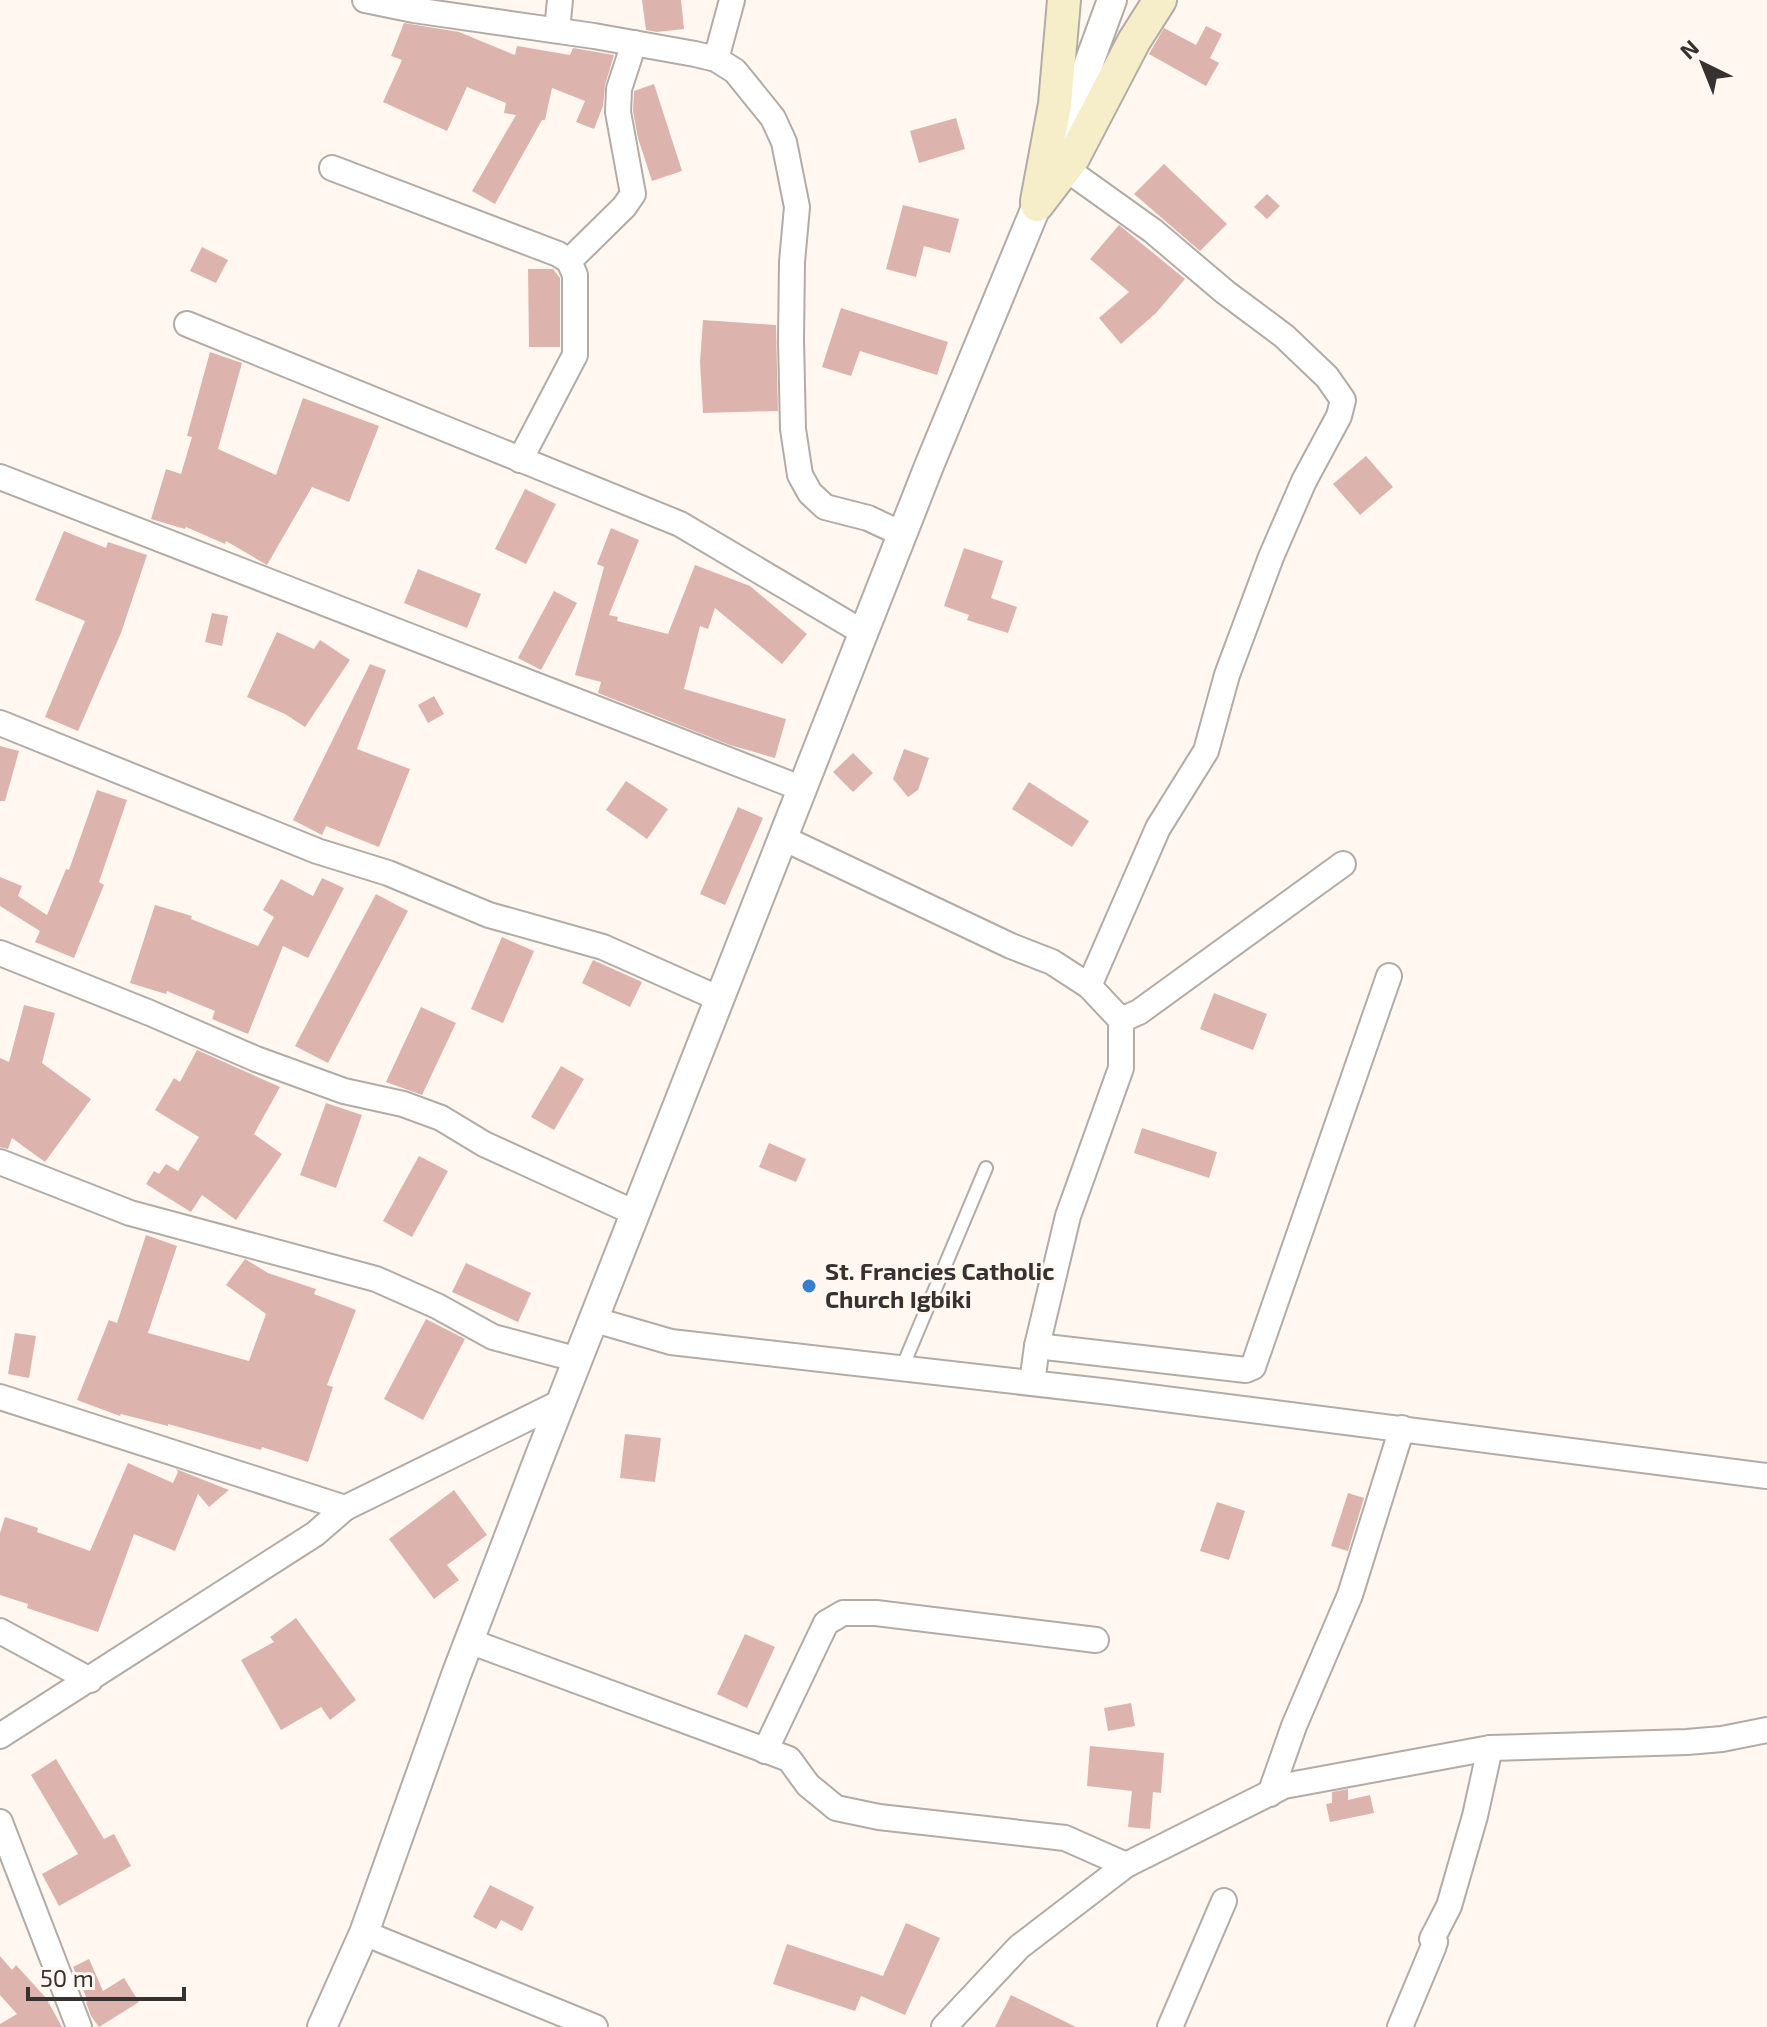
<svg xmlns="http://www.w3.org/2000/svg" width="1767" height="2027" font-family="'Exo 2',sans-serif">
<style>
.building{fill:#ddb4ad}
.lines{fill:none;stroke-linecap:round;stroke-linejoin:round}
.service-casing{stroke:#b3aba5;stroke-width:16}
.minor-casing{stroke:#b3aba5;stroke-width:28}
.tertiary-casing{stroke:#b3aba5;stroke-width:32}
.secondary-casing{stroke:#b3aba5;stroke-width:36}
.service{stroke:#fff;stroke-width:12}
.minor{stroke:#fff;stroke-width:24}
.tertiary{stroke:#fff;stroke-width:28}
.secondary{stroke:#f6eec8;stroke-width:32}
.poi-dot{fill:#3380d0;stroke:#fff7f0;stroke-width:3}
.labels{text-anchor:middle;stroke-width:6;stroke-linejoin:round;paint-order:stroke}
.poi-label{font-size:24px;font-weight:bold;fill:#35322f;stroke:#fff7f0;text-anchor:start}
</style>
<rect width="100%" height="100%" fill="#fff7f0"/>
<!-- building -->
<g class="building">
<path d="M642,0h39l3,29 -27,3 -11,-2z"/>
<path d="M404,23l55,9 56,23 2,-9 53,9 3,-7 41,7 -9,30 -2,21 -9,23 -18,-7 9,-21 -33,-13 -7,32h-3l-47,84 -23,-13 44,-76 -12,-2 2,-10 -39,-16 -20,44 -64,-29 19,-42 -11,-4z"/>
<path d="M1206,26l16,8 -12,24 9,5 -13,23 -57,-32 15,-26 32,17z"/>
<path d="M654,84l28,87 -30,10 -14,-43 -5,-27 1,-20z"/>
<path d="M956,118l9,31 -46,14 -9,-32z"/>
<path d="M1164,164l63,60 -27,27 -66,-57z"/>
<path d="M1267,194l13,12 -13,13 -13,-12z"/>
<path d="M903,205l56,14 -9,34 -26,-7 -8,31 -30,-8z"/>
<path d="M1119,225l66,54 -29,34 -35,31 -22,-26 30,-26 -39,-33z"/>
<path d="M202,247l26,13 -12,23 -26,-12z"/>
<path d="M528,269h25l7,9v69h-31z"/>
<path d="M841,308l107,34 -11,33 -77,-24 -9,25 -29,-9z"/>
<path d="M703,320l73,5 2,86 -75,2 -3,-51z"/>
<path d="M210,352l32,11 -24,86 58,26 27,-77 76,28 -30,76 -37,-15 -45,78 -41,-24 -1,3 -39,-17 -1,2 -34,-10 15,-50 15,5 11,-37 -5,-1z"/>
<path d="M1366,456l27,31 -33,28 -27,-31z"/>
<path d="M525,489l31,15 -30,60 -31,-15z"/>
<path d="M611,528l28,12 -30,75 9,2 -1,4 51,13 27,-69 55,21 57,48 -25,30 -67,-56 -7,21 -8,-3 -16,63 102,30 -11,39 -45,-13 -132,-52 3,-11 -26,-7 29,-108 -7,-3z"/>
<path d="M64,531l42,17 2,-6 39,13 -26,78 -43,98 -33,-14 40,-96 -50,-21z"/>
<path d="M964,548l39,13 -12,37 26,9 -9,26 -41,-13 2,-5 -25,-9z"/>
<path d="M418,569l63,25 -14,34 -63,-25z"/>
<path d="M554,591l23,12 -36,67 -23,-12z"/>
<path d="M212,613l16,3 -6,30 -17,-4z"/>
<path d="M277,632l37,17 6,-9 30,20 -45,67 -20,-13 -38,-17z"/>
<path d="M370,664l16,6 -29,79 53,20 -31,78 -53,-21 -4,9 -29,-15z"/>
<path d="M434,696l10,18 -16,9 -10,-18z"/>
<path d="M0,746l19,5 -14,50h-5z"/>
<path d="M904,749l25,9 -11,32 -10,7 -15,-18z"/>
<path d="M853,753l20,20 -20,19 -20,-20z"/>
<path d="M626,781l42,28 -21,30 -41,-29z"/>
<path d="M1029,782l60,39 -17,26 -60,-38z"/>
<path d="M97,790l30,10 -28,82 5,3 -30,73 -39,-16 5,-11 -40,-25v-29l22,9 -4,10 29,19 19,-46 3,1z"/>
<path d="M738,807l25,11 -38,87 -25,-11z"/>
<path d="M322,878l22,10 -36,70 -25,-12 -35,88 -36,-15 3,-8 -48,-20 -1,3 -36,-11 25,-78 37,11 -1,3 67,27 16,-29 -11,-7 18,-31 32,17z"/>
<path d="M376,894l32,17 -80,152 -33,-17z"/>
<path d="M502,937l32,14 -31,72 -32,-14z"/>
<path d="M593,960l49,22 -12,25 -48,-24z"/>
<path d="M1214,993l53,21 -14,36 -53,-21z"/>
<path d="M24,1005l31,8 -13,50 49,36 -46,63 -33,-24 -4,11 -8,-2v-89l9,4z"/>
<path d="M421,1007l35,16 -34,72 -36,-13z"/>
<path d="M197,1050l83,37 -26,47 28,20 -46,66 -34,-25 -11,17 -45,-28 8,-13 5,3 7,-10 12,7 21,-34 -44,-27 19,-32 6,4z"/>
<path d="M561,1066l23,13 -30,51 -23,-13z"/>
<path d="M326,1103l36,12 -26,73 -36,-13z"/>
<path d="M1142,1128l75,24 -8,26 -75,-25z"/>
<path d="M769,1143l37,16 -10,23 -37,-15z"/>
<path d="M419,1156l29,15 -36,66 -29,-16z"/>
<path d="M146,1235l31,11 -29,87 101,28 17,-47 -40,-29 19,-26 23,14 48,16 -2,5 42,16 -29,75 6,2 -25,75 -46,-15 -1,3 -93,-26v2l-47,-12 -1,2 -43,-16 32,-80 8,3z"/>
<path d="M466,1263l65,30 -13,29 -66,-30z"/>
<path d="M426,1319l39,20 -42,81 -39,-21z"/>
<path d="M15,1333l21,3 -7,42 -21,-4z"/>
<path d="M625,1434l36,4 -6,44 -35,-4z"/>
<path d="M128,1463l45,20 5,-11 -2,-3 53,21 -20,17 -11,-13 -23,57 -41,-17 -36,98 -71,-24 1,-4 -28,-9v-62l5,-16 33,11 -1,4 53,19z"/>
<path d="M454,1490l33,45 -40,30 12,15 -25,19 -45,-60z"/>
<path d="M1348,1493l16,5 -16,53 -17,-5z"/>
<path d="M1217,1502l28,9 -16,49 -29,-9z"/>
<path d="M296,1618l60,82 -26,20 -9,-13 -40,23 -40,-70 33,-18 -4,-5z"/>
<path d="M745,1634l30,13 -28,61 -30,-14z"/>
<path d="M1131,1703l4,23 -27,5 -4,-23z"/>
<path d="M1090,1746l74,7 -3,40 -8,-1 -3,37 -22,-2 4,-36 -45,-5z"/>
<path d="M56,1759l48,80 10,-5 17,32 -72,40 -17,-32 36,-20 -47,-79z"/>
<path d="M1348,1789v11l22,-5 4,18 -44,9 -4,-18 6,-1v-11z"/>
<path d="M490,1885l44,22 -12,24 -21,-11 -5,9 -23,-12z"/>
<path d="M906,1923l34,15 -35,77 -44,-19 -6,15 -82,-27 14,-40 96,32z"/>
<path d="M0,1956l12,14 4,-5 30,33 16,29h-62v-3l17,-10 -17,-19z"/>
<path d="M89,1959l14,32 21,-13 15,24 -40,25 -8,-11 -5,-14 2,-1 -15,-34z"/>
<path d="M1011,1995l65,32h-81z"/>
</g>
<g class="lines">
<!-- service casing -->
<g class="service-casing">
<path id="service" d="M902,1368l84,-200"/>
</g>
<!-- minor casing -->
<g class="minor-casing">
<g id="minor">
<path d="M365,0l49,10 180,26 101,18 21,5 19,12 38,47 11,24 13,65 -5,55 -1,78 2,89 7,46 10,18 15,14 43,11 34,16"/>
<path d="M557,30l3,-30"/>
<path d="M716,59l16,-59"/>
<path d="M332,168l226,86 11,7 6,14v80l-55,105"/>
<path d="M1065,168l88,63 72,61 59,44 43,41 16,23 -4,16 -35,65 -33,76 -44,118 -21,76 -48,77 -69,158"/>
<path d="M569,261l55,-54 9,-13 -15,-82 1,-23 15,-46"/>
<path d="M187,324l493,200 184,109"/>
<path d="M0,477l803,312"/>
<path d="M0,723l317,128 71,22 101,42 114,32 117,52"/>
<path d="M783,838l228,108 41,16 37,24 32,34v48l-53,148 -31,130 -5,37"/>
<path d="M0,953l150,60 106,46 88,32 59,13 38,14 43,26 151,69"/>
<path d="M1121,1020l18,-8 204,-148"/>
<path d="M0,1162l130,51 246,66 61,27 56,31 86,23"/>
<path d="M595,1320l76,22 439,50 657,84"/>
<path d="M1037,1346l209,24 7,-3 136,-391"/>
<path d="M0,1397l345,111"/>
<path d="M0,1631l90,49"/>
<path d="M469,1641l320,118 19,26 28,23 43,9 186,21 61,27"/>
<path d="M0,1736l315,-202 30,-26 216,-106"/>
<path d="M765,1751l61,-128 17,-10h33l220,27"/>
<path d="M1270,1794l24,-68 56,-131 52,-167"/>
<path d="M0,1822l79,205"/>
<path d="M364,1933l231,94"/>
<path d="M944,2027l75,-80 107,-82 158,-79 206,-38"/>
<path d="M1170,2027l54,-126"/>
<path d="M1400,2027l33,-79 2,-6 -3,-3 17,-33 26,-90 15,-68 197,-6 35,-3 45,-9"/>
</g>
</g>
<!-- tertiary casing -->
<g class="tertiary-casing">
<path id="tertiary" d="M322,2027l42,-94 92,-258 83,-217 390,-992 108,-261 75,-205"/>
</g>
<!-- secondary casing -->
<g class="secondary-casing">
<g id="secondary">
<path d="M1037,201l18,-97 9,-104"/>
<path d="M1037,205l36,-47 61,-117 26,-41"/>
</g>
</g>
<!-- service -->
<use href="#service" class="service"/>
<!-- minor -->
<use href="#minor" class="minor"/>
<!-- tertiary -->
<use href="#tertiary" class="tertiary"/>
<!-- secondary -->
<use href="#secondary" class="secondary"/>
</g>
<!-- markers -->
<circle class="poi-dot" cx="809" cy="1286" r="8"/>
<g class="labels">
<!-- poi labels -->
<g class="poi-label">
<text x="825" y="1280">St. Francies Catholic<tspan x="825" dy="28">Church Igbiki</tspan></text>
</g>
</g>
<!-- north arrow -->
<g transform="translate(1703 64) rotate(317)" stroke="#fff7f0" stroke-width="6" paint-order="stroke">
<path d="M0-6L14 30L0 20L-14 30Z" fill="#35322f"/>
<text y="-12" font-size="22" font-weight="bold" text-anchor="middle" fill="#35322f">N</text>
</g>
<!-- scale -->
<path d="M28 1987v12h156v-12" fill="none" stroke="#35322f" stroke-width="4"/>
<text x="40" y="1987" font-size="24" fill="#35322f" stroke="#fff7f0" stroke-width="6" paint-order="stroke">50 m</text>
</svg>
